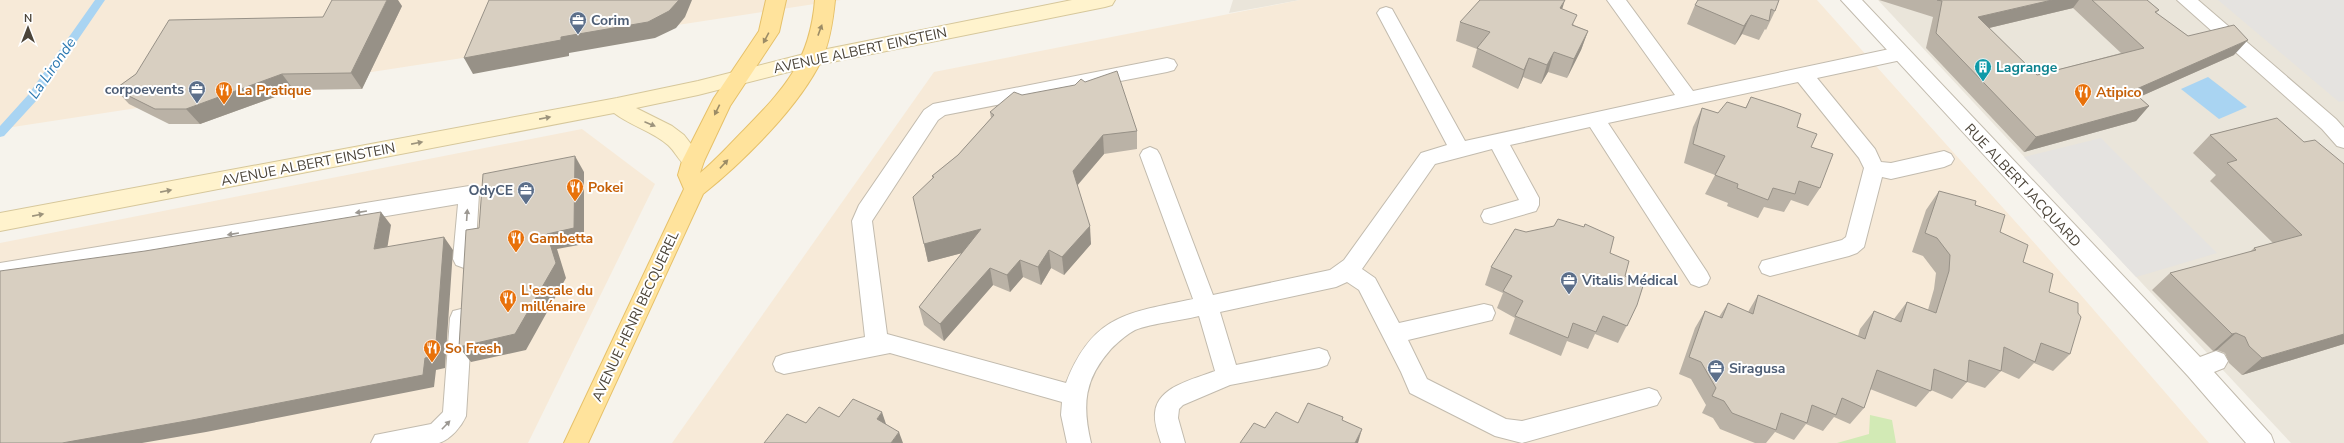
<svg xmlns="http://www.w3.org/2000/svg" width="2344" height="443" font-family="'Nunito Sans',sans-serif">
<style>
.residential{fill:#eae5da}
.commercial{fill:#f7ead8}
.green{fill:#d2eab5}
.parking{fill:#e5e3e0}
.water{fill:#a9d4f2}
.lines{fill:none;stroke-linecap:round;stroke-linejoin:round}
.stream{fill:#a9d4f2;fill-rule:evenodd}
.lane-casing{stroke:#c2bbae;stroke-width:2}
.street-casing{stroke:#c2bbae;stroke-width:2}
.secondary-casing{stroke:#d6c79b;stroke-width:2}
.primary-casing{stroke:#e6c16a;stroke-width:2}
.lane{fill:#fff;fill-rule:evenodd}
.street{fill:#fff;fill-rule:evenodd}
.secondary{fill:#fff3cd;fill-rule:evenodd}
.primary{fill:#ffe39c;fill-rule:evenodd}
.wall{fill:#bab2a6;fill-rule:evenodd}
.shaded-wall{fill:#979187}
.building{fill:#d8cfc1;stroke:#979187}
.oneway{fill:#9c8c66}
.oneway2{fill:#9c937c}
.oneway3{fill:#9c9892}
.labels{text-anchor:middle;stroke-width:4;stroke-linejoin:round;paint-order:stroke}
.service-label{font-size:14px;font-weight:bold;fill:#4e5e75;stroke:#fff;text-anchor:start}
.street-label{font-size:14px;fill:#4b4439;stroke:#fff}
.culture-label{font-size:14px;font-weight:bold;fill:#0d838f;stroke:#fff;text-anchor:start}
.food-label{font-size:14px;font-weight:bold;fill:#c56008;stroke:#fff;text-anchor:start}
.water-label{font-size:15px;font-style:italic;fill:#2e7ab2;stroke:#fff}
</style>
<rect width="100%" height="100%" fill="#f6f3ec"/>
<!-- residential -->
<g class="residential">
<path d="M1233,0h67l-71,13z"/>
<path d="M1878,0h466v443h-53z"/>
</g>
<!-- commercial -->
<g class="commercial">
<path d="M0,0h841l-841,129z"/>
<path d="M1300,0h517l263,294 129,149h-1537l262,-371z"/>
<path d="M582,129l73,55 -127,259h-528v-200z"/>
</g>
<!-- green -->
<path class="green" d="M1870,415l22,5 4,23h-59l32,-9z"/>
<!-- parking -->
<g class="parking">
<path d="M2218,0h126v101l-5,1z"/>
<path d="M2101,138l24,24 92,91 -81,24 -112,-120z"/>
</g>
<!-- water -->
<path class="water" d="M2208,77l39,30 -28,12 -38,-30z"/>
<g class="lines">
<!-- stream -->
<path class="stream" d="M95,0h10l-69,101 -32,35 -4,1v-11l28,-31z"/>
<!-- lane casing -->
<g class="lane-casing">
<g id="lane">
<path d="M1607,0h19l67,91 206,-44 7,2 2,5 -2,5 -89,19 58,71 6,13 10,1 53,-12 7,3 3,5 -3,5 -7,3 -53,12 -9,-2 -18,70 -7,6 -8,3 -79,20 -8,-3 -3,-6 3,-6 80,-21 4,-3 18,-69 -5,-10 -61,-76 -190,41 99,149 3,6 -3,6 -8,3 -8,-3 -101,-157 -80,18 29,53v7l-3,6 -45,13 -7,-2 -3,-6 3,-6 35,-10 -27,-51 -57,15 -73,105 13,9 24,45 85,-19 8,2 3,7 -3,7 -84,20 19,39 79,40 16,2 127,-33 8,3 4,7 -4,7 -135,38 -27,-7 -85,-43 -9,-21 -42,-82 -12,-8 -11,5 -116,25 16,53 83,-17 8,3 3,7 -3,7 -8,3 -89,17 -47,20 -4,4 -1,9 7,25h-24c-3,-10 -7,-20 -6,-30 2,-27 40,-34 60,-42l-16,-55c-19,5 -46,7 -64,14 -8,4 -17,12 -24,19 -27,30 -29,56 -20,94h-24l-6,-28 1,-13 -172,-49 -106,21 -8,-3 -3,-7 3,-7 8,-3 81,-17 -13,-116 7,-16 65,-95 9,-6 234,-46 7,2 3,5 -3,5 -7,2 -222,43 -7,5 -66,101 15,113 179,49c27,-69 62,-70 127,-84l-53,-144 3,-5 7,-3 7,3 3,5 53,140 117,-25 14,-10 77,-107 26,-8 -70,-132 3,-4 6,-2 6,2 73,132 210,-46z"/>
<path d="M2177,0h21l138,119 8,9v20l-7,-2 -15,-17z"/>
<path d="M469,186l7,2 3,6 -4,65 -3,6 -8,3 -8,-3 -3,-6 5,-55 -458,77v-18z"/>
<path d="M461,309l8,2 3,7 -6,98c-5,11 -15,23 -27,27h-68l4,-8 56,-11 12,-12 7,-94 3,-7z"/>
</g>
</g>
<!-- street casing -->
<g class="street-casing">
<path id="street" d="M1841,0h21l338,357 16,-6 8,3 4,7 -4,7 -10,4 57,63 3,8h-28l-58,-67z"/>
</g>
<!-- secondary casing -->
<g class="secondary-casing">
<path id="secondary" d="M1072,0h43l-3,5 -7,2 -293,59 -114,29 -62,13 36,18 12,9 20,26 -4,6c-18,5 -21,-12 -32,-22 -16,-14 -37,-19 -54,-32l-614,118v-18l617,-115 81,-17 114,-29z"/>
</g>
<!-- primary casing -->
<g class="primary-casing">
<path id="primary" d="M766,0h20l-7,32 -49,74 -26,55 -4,12c16,-13 30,-29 44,-43 41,-42 66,-69 71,-130h20c-2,20 -5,41 -13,59 -22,47 -79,103 -119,135l-115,249h-24l120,-254 -6,-14 4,-14 32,-63 45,-67z"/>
</g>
<!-- lane -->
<use href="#lane" class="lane"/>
<!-- street -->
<use href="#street" class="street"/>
<!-- secondary -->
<use href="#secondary" class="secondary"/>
<!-- primary -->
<use href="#primary" class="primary"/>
</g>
<!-- wall -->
<g class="wall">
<path d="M1779,0l-4,11 -9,19 -1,-1 -6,11 -17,-6 -7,11 -48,-21 8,-19z"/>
<path d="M1879,0h268l12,10 -3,3 32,23 46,19 -95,42 10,9 -13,15 -112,31 -98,-104 7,-31zM2073,8l48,45 -84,22 -48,-47z"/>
<path d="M402,6l-40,83 -68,1 -94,34h-31l-40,-20 -14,-15 21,-15 187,-57z"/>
<path d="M1563,9l11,16 14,6 -7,19 -14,28 -19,-6 -7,12 -18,-7 -5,12 -46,-22 5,-18 -21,-8 4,-19z"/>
<path d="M1022,95l115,36v18l-33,5 -27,32 14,58 -27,31 -13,-7 -10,17 -18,-8 -13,15 -17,-7 -49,56 -20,-16 -5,-18 43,-54 -34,9 -4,-18 9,-65 -1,-3 26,-21 33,-37 -1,-6z"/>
<path d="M1751,97l46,30 14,20 9,41 -12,18 -17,-6 -7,12 -20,-5 -6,11 -31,-12 1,-3 -23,-9 10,-19 -31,-12 9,-36 9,-19 16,5 28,-6z"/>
<path d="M2277,118l67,226 -102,31 -13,-12 -4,-10 -8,-3 -4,1 -61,-61 18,-17 80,-21 4,-4 19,-5 -63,-62 6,-6 -23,-22 17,-18z"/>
<path d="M1939,191l36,14 25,27 23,30 26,30 21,62 -17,17 -19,-8 -15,16 -18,-8 -16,17 -18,-6 -15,17 -21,-9 -15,17 -46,-18 -6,19 -14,16 -16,-7 -11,14 -17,-7 -12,16 -19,-8 -9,11h-11l-35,-14 -7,-11 -11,-5 4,-8 -15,-26 -12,-5 16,-46 10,-17 14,6 9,-14 20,9 10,-17 100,41 2,-7 14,-18 20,8 13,-17 21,8 6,-21 2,-16 -13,-17 -11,-4 14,-42z"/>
<path d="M1526,232l84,21 15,23 12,29 -19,38 -23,-9 -7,15 -21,-8 -6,15 -52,-22 6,-16 -18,-10 6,-15 -18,-8 6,-18z"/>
</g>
<!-- shaded-wall -->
<g class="shaded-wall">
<path d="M387,0h11l4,6 -40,83 -11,-16z"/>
<path d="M679,0h13l-7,17 -9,11 -21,10 -86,15v3l-96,18 -9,-16 97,-21z"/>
<path d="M1565,0l-5,16v-8z"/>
<path d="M2052,0h27l-6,8 -105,25 10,-16z"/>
<path d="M1751,15l-9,19 -7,11 9,-19z"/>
<path d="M1588,31l-7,19 -14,28 7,-19z"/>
<path d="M2248,40l-14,15 -115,51 13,-15z"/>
<path d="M1554,52l-6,20 -7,12 6,-19z"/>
<path d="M1529,58l-6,19 -5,12 6,-19z"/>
<path d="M282,74l12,16 -94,34 -14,-15z"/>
<path d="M2149,106l-13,15 -112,31 12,-15z"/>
<path d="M1103,135l1,19 -30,35 -1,-18z"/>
<path d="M575,156l9,16v72l-27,5 9,29 -40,72 -55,12 -12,-15 88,-113z"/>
<path d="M381,212l10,13 -6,37 -11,-13z"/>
<path d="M1090,226l1,18 -27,31 -2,-18z"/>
<path d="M981,229l4,18 -57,15 -4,-18z"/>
<path d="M444,237l9,13 -8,118 -9,2 -2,17 -228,45 -64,11h-80z"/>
<path d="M1049,250l2,18 -10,17 -3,-18z"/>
<path d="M1020,260l3,17 -13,15 -3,-17z"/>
<path d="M990,268l3,17 -49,56 -4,-17z"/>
<path d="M2236,333l-19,17 -4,1 19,-17z"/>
<path d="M2344,334v10l-102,31 20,-17z"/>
<path d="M882,412l4,12 -5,7 -4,-12z"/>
<path d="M1362,429l-4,14h-3z"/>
<path d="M899,432l4,11h-12z"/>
</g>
<!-- building -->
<g class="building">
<path d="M332,0h55l-36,73 -69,1 -96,35h-31l-40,-20 21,-15 33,-54 154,-3z"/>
<path d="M489,0h190l-10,11 -21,11 -87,15v3l-97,18z"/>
<path d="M1480,0h85l-5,8 17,7 -5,10 16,6 -14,28 -20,-7 -7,13 -18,-7 -5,12 -47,-22 13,-16 -30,-10z"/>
<path d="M1698,0h81l-4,11 -4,-2 -2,12 -18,-6 -7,11 -49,-21z"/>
<path d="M1937,0h115l-74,17 59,58 107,-27 -52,-48h55l12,10 -4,2 33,24 46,-11 14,15 -116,51 17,15 -113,31 -100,-104 6,-32z"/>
<path d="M1117,71l20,60 -34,4 -30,36 17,55 -28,31 -13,-7 -11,17 -18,-7 -13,15 -17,-7 -50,56 -21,-17 62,-78 -57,15 -11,-47 21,-20 -2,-1 26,-21 36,-40 -4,-3 24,-20 8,3 53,-10 6,-6 4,3z"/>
<path d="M1751,97l31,10 19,7 -4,13 20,7 -6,13 22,7 -13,34 -21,-7 -4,13 -22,-6 -5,12 -31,-12 1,-4 -23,-9 10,-19 -32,-12 9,-36 16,5 9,-11 19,6z"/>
<path d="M2277,118l27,24 11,-2 29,24v170l-82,24 -13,-12 -4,-9 -9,-4 -4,1 -62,-61 86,-23 -2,-2 48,-13 -75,-72 10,-3 -27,-25z"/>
<path d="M575,156l-1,72 -27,6 9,29 -41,71 -56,13 7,-117 13,-2 4,-54z"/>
<path d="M1939,191l37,10 -1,4 30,10 -5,17 28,13 -5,17 30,12 -4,18 29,11v10l3,4 -11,37 -29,-11 -6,19 -31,-15 -3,24 -32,-11 -2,22 -33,-13 -3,22 -54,-21 -13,38 -22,-10 -6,17 -24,-10 -5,18 -26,-10 -5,17 -44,-17 -8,-12 -12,-5 4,-8 -15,-26 -12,-5 16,-46 17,7 6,-15 25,11 5,-19 107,44 9,-28 27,11 6,-20 29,11 13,-42 1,-16 -13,-17 -12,-5z"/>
<path d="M381,212l-7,37 70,-12 -9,119 -10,2 -2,17 -231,45 -130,23h-62v-172l145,-20z"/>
<path d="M1558,219l26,8 1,-3 29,13 -4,16 19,8 -4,15 18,10 -6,19 -10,21 -24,-10 -7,16 -23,-9 -5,15 -53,-22 8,-15 -20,-10 9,-15 -21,-9 24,-38 11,3 28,-6z"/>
<path d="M853,399l29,13 -5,7 22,13 -8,11h-127l23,-29 19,9 13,-16 20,10z"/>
<path d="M1308,403l35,14 -1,3 20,9 -7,14h-115l14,-20 11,5 11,-16 22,11z"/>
</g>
<!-- one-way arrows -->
<defs><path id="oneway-solid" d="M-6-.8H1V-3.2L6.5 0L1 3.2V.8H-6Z"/></defs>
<g class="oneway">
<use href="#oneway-solid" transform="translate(820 30) rotate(-70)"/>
<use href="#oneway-solid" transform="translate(766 38) rotate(118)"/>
<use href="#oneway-solid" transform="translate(717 110) rotate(116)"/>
<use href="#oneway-solid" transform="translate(724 164) rotate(-47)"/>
</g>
<g class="oneway2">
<use href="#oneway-solid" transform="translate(545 118) rotate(-11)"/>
<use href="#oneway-solid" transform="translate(650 124) rotate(23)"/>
<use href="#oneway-solid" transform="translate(417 143) rotate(-11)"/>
<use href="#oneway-solid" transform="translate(166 191) rotate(-11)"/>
<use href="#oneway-solid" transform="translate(38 215) rotate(-11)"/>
</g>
<g class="oneway3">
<use href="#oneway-solid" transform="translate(361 212) rotate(171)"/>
<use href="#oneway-solid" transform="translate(467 215) rotate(-86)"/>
<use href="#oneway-solid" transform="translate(233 234) rotate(171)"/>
<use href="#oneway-solid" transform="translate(446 425) rotate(-46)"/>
</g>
<!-- icons -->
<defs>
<g id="office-pin" transform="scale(0.9)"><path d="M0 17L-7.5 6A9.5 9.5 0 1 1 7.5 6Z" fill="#5c6f8a" stroke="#fff"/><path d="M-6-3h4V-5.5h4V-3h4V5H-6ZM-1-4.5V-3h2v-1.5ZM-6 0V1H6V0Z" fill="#fff"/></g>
<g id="building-pin" transform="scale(0.9)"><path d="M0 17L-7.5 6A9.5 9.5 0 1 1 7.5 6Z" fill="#0f9aa8" stroke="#fff"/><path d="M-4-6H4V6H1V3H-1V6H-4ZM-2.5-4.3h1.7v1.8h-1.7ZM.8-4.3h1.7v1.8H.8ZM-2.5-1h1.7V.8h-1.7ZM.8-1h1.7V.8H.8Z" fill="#fff"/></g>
<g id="restaurant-pin" transform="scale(0.9)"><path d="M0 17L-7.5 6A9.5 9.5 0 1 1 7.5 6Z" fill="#e8710a" stroke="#fff"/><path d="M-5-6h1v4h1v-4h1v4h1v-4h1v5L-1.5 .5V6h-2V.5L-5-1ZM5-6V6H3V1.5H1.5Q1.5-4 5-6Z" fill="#fff"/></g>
</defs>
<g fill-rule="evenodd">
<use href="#office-pin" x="578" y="20"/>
<use href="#building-pin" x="1983" y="67"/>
<use href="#office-pin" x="197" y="89"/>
<use href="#restaurant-pin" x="224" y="90"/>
<use href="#restaurant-pin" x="2083" y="92"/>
<use href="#restaurant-pin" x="575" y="187"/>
<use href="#office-pin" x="526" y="190"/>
<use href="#restaurant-pin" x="516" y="238"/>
<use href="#office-pin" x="1569" y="280"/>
<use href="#restaurant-pin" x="508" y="298"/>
<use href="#restaurant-pin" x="432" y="348"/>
<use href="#office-pin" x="1716" y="368"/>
</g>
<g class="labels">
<!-- service labels -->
<g class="service-label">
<text x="591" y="25">Corim</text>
<text x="184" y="94" text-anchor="end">corpoevents</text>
<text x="513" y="195" text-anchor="end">OdyCE</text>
<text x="1582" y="285">Vitalis Médical</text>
<text x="1729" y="373">Siragusa</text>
</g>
<!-- street labels -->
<g class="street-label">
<text transform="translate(860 50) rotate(-12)" y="5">AVENUE ALBERT EINSTEIN</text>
<text transform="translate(308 164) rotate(-11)" y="5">AVENUE ALBERT EINSTEIN</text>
<text transform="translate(2023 185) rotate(47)" y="5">RUE ALBERT JACQUARD</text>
<text transform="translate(635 316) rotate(-65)" y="5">AVENUE HENRI BECQUEREL</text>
</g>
<!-- culture labels -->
<g class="culture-label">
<text x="1996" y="72">Lagrange</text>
</g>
<!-- food labels -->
<g class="food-label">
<text x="237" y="95">La Pratique</text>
<text x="2096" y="97">Atipico</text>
<text x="588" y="192">Pokei</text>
<text x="529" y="243">Gambetta</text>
<text x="521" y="295">L'escale du<tspan x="521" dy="16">millénaire</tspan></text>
<text x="445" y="353">So Fresh</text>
</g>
<!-- water labels -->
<g class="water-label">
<text transform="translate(52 68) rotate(-55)" y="5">La Lironde</text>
</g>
</g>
<!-- north arrow -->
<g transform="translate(28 28)" stroke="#ffffff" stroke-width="3" paint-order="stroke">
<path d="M0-3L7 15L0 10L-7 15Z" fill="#4b4439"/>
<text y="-6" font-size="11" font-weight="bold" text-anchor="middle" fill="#4b4439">N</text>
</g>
</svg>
